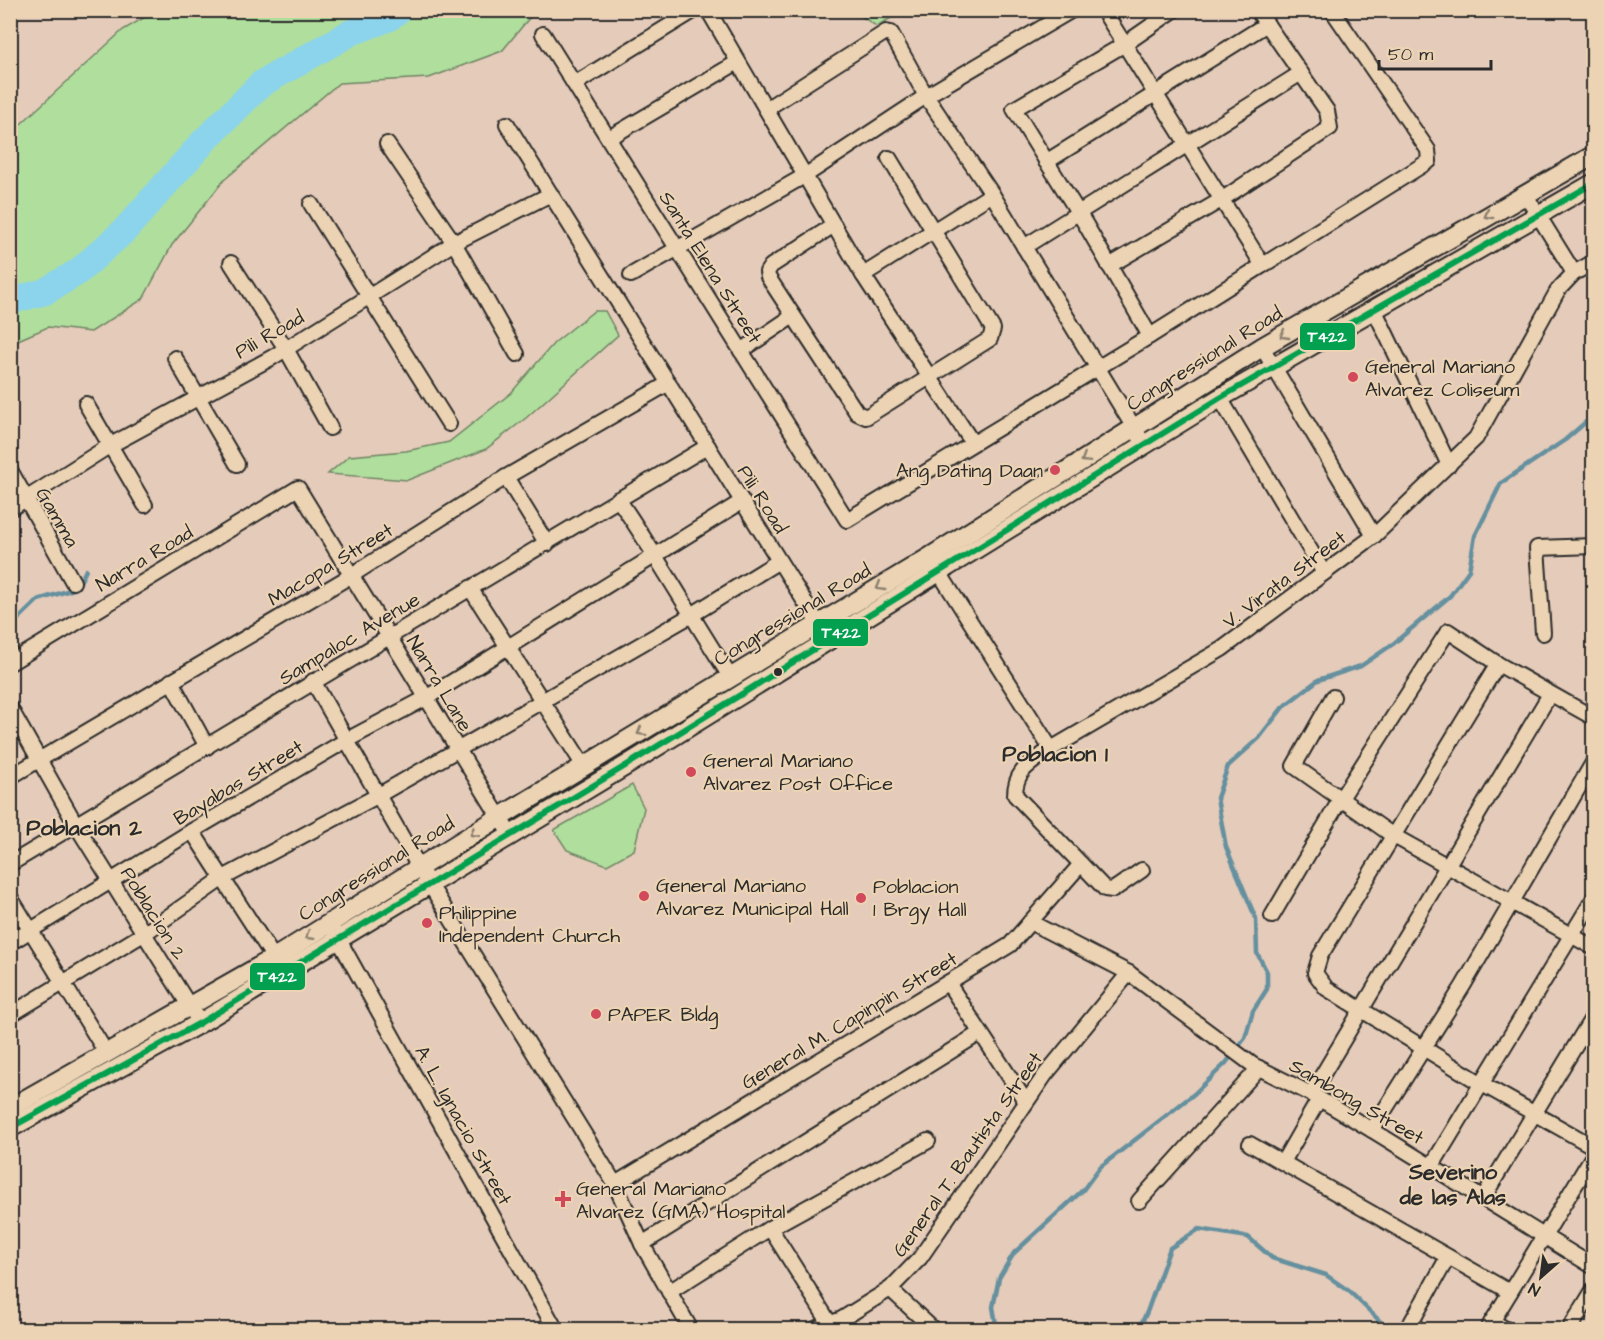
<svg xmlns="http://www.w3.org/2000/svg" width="1604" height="1340" font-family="'Architects Daughter',sans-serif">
  <rect width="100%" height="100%" fill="#e5cbb9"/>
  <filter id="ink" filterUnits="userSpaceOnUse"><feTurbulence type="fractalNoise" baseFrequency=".0167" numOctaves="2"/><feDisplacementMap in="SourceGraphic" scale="12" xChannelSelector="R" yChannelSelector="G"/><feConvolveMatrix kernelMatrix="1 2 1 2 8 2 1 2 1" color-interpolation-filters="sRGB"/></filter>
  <g filter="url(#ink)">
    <!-- green -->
    <g fill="#b0de9d" stroke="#6e8464" stroke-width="1.5">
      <path d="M157,10H535V11L502,51L429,78L339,83L224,180L172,245L143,299L91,332L48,327L11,343V133L123,30Z"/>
      <path d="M853,11H905L876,26Z"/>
      <path d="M594,311H605L618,335L526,418L486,449L408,480L328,474L349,456L406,451L449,442L511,393L554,343Z"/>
      <path d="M632,785L644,808L634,850L607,865L567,850L554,830Z"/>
    </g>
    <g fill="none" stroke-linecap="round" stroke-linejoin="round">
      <!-- stream -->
      <g stroke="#65909f" stroke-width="4.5">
        <path d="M10,627L38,600L77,588L86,570"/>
        <path d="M997,1330L993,1307L999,1278L1014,1253L1083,1190L1100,1167L1194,1094L1226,1063L1245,1038L1253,1011L1267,989V972L1257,953L1256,919L1226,847L1217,798L1228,766L1259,738L1283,707L1318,680L1361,666L1393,644L1450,596L1469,570L1475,536L1501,483L1565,440L1594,415"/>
        <path d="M1138,1330L1147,1312L1170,1248L1199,1229L1248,1237L1272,1258L1326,1275L1349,1291L1389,1330"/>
      </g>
      <!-- river -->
      <path stroke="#8bd4ec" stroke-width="27" d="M10,301L44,292L78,272L124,231L204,141L261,84L350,33L389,18L399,10"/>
      <!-- minor casing -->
      <g stroke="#2b2b2b" stroke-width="18">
        <g id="minor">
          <path d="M708,10L863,275L972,442"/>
          <path d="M1103,10L1262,264"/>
          <path d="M543,34L847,520L1150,336L1429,161L1428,150L1332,10"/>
          <path d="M576,83L695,10"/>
          <path d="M766,109L886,32L891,33L926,96L992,194L1139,436"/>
          <path d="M507,124L823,631"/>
          <path d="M609,138L738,62"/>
          <path d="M387,144L454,243L517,354"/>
          <path d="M1046,162L1267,24"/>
          <path d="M1525,194L1574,273"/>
          <path d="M311,204L449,424"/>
          <path d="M834,225L771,266L767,272L768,277L857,413L866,417L990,339L993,329L889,158"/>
          <path d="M1024,247L1301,73"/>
          <path d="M231,263L286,349L330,428"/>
          <path d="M1109,266L1221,200L1330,128L1327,111L1257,10"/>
          <path d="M631,275L806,175L926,96L1072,10"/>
          <path d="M863,275L992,194"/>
          <path d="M1375,311L1449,465"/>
          <path d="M1150,336L1086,225L1014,109L1125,44L1174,10"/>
          <path d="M1262,347L1374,536"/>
          <path d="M741,351L793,316"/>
          <path d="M175,358L237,464"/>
          <path d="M1220,398L1324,573"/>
          <path d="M86,404L145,505"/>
          <path d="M10,470L73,582"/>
          <path d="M506,477L547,544"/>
          <path d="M618,499C658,557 692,618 731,678"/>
          <path d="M10,509L109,446L273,357L454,243L549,195"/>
          <path d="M935,566L1051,749"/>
          <path d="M470,588L584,766"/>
          <path d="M1543,633L1537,548L1594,546"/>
          <path d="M10,663L298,488L511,836"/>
          <path d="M1498,664L1320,956L1315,973L1326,988L1482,1084L1594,1147"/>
          <path d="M171,681L207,747"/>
          <path d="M313,681L419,867L615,1184L642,1244L691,1330"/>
          <path d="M1333,697L1294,766L1392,835L1594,948"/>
          <path d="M10,708L76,825L200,1023"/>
          <path d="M10,777L352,575L506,477L669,383"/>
          <path d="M192,831L274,958"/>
          <path d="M10,864L708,446"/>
          <path d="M1142,870L1113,890L1105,889L1015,795C1015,769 1032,763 1051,749L1222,649L1374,536L1476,438L1558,290L1574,273L1594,262"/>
          <path d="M10,897L107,1054"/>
          <path d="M1272,916L1340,800L1448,631L1498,664L1594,718"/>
          <path d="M1030,922L1129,973L1253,1065L1311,1094L1372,1130L1594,1267"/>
          <path d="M335,933L556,1330"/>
          <path d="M10,943L192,831L345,741L426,698L741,502"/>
          <path d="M948,983L1026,1102"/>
          <path d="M10,1015L145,933L223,878L377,796L690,616L779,561"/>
          <path d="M1311,1094L1550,694"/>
          <path d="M1372,1130L1463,986L1594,761"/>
          <path d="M1250,1144L1510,1292"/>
          <path d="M1283,1162L1319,1099"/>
          <path d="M1431,1167L1594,898"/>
          <path d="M615,1184L1010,945L1081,864"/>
          <path d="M1483,1198L1594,1015"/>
          <path d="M1139,1201L1259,1068"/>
          <path d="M770,1228L829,1322"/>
          <path d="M642,1244L980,1033"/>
          <path d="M890,1289L934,1330"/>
          <path d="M669,1292L770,1228L928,1141"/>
          <path d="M1492,1321L1507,1330"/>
          <path d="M813,1330L842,1319L890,1289L920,1258L1045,1075L1129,973"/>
          <path d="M1407,1330L1448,1257"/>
          <path d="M1487,1330L1594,1154"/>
          <path d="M1569,1330L1594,1289"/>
        </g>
      </g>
      <!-- secondary casing -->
      <g stroke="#2b2b2b" stroke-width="22">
        <g id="secondary">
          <path d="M10,1108L274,958L500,817L930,557L1262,347L1594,155"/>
          <path d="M10,1128L200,1023L627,765L1220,398L1594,183"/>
        </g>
      </g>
      <!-- minor -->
      <use href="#minor" stroke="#ebd3b3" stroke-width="14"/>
      <!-- secondary -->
      <use href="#secondary" stroke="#ebd3b3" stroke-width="18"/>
      <!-- bus-1 casing -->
      <g stroke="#ebd3b3" stroke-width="10">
        <path id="bus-1" d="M10,1128L200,1023L627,765L1220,398L1594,183"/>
      </g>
      <!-- bus-1 -->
      <use href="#bus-1" stroke="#02a04f" stroke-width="6"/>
    </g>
    <!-- one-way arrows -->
    <defs><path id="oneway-chevron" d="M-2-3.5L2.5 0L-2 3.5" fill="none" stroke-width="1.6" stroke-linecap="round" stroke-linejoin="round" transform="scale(1.5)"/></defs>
    <g stroke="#8b7f6f">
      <use href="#oneway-chevron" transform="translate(1488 215) rotate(150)"/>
      <use href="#oneway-chevron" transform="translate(1284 335) rotate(150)"/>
      <use href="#oneway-chevron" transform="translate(1085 459) rotate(148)"/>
      <use href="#oneway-chevron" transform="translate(880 587) rotate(149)"/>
      <use href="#oneway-chevron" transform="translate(641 732) rotate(149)"/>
      <use href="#oneway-chevron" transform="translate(474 833) rotate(148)"/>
      <use href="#oneway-chevron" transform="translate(309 936) rotate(148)"/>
    </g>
  </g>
  <!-- markers -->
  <g fill="#d1495b" stroke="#ebd3b3" stroke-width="2">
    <circle cx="1353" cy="377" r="6"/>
    <circle cx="1055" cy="470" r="6"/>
    <circle cx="691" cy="772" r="6"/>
    <circle cx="644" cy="896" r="6"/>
    <circle cx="861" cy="898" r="6"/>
    <circle cx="427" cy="923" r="6"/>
    <circle cx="596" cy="1014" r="6"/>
    <path d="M560 1190h6v6h6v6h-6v6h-6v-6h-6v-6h6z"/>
  </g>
  <circle fill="#2b2b2b" stroke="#ebd3b3" stroke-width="2" cx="778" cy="672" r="5"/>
  <g text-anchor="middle" stroke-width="4.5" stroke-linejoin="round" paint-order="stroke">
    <!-- street labels -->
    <g font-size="20" fill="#2b2b2b" stroke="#ebd3b3">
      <text transform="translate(711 267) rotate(58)" y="7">Santa Elena Street</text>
      <text transform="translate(269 334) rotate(-30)" y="7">Pili Road</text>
      <text transform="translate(1204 358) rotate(-32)" y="7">Congressional Road</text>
      <text transform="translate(763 499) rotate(58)" y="7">Pili Road</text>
      <text transform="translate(58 517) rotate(60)" y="7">Gamma</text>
      <text transform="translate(144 558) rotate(-31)" y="7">Narra Road</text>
      <text transform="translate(330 564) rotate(-31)" y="7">Macopa Street</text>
      <text transform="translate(1284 579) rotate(-37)" y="7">V. Virata Street</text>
      <text transform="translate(792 614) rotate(-31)" y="7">Congressional Road</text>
      <text transform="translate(349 638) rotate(-31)" y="7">Sampaloc Avenue</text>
      <text transform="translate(440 683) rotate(59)" y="7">Narra Lane</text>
      <text transform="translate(238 782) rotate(-31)" y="7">Bayabas Street</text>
      <text transform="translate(376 868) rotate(-32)" y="7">Congressional Road</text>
      <text transform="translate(154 913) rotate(58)" y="7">Poblacion 2</text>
      <text transform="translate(849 1020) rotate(-31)" y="7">General M. Capinpin Street</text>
      <text transform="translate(1357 1101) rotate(30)" y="7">Sambong Street</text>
      <text transform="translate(464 1125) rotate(61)" y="7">A. L. Ignacio Street</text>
      <text transform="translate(967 1154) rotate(-55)" y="7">General T. Bautista Street</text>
    </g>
    <!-- poi labels -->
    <g font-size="20" fill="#2b2b2b" stroke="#ebd3b3" text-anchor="start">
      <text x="1365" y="373">General Mariano<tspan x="1365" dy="23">Alvarez Coliseum</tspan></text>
      <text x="1043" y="477" text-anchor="end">Ang Dating Daan</text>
      <text x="703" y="767">General Mariano<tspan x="703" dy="23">Alvarez Post Office</tspan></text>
      <text x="656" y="892">General Mariano<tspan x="656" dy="23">Alvarez Municipal Hall</tspan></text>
      <text x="873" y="893">Poblacion<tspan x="873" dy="23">1 Brgy Hall</tspan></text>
      <text x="439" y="919">Philippine<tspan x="439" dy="23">Independent Church</tspan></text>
      <text x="608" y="1021">PAPER Bldg</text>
      <text x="576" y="1195">General Mariano<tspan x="576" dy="23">Alvarez (GMA) Hospital</tspan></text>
    </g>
    <!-- quarter labels -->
    <g font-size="22" font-weight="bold" fill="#2b2b2b" stroke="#ebd3b3">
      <text x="1055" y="761">Poblacion 1</text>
      <text x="84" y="835">Poblacion 2</text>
      <text x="1453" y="1179">Severino<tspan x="1453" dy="25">de las Alas</tspan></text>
    </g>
  </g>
  <g stroke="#ebd3b3" stroke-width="2">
    <rect x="1299" y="322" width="57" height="29" rx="6" fill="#02a04f"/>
    <rect x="812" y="618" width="57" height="29" rx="6" fill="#02a04f"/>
    <rect x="249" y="962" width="57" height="29" rx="6" fill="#02a04f"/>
  </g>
  <g font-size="16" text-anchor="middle" font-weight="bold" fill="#fff">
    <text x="1327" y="342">T422</text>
    <text x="841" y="638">T422</text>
    <text x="277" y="982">T422</text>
  </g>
  <!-- margin -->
  <rect width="1604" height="1340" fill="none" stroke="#ebd3b3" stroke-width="36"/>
  <rect x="18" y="18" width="1568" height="1304" fill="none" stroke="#2b2b2b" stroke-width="2" filter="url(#ink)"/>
  <!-- north arrow -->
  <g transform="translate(1541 1277) rotate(208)" stroke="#ebd3b3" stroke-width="4.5" paint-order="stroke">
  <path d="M0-4.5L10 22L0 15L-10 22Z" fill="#2b2b2b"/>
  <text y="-9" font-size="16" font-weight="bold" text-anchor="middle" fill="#2b2b2b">N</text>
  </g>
  <!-- scale -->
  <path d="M1379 60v9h112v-9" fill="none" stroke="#2b2b2b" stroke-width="3"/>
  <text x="1388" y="60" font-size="18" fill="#2b2b2b" stroke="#ebd3b3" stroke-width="4.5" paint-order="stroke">50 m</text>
</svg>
